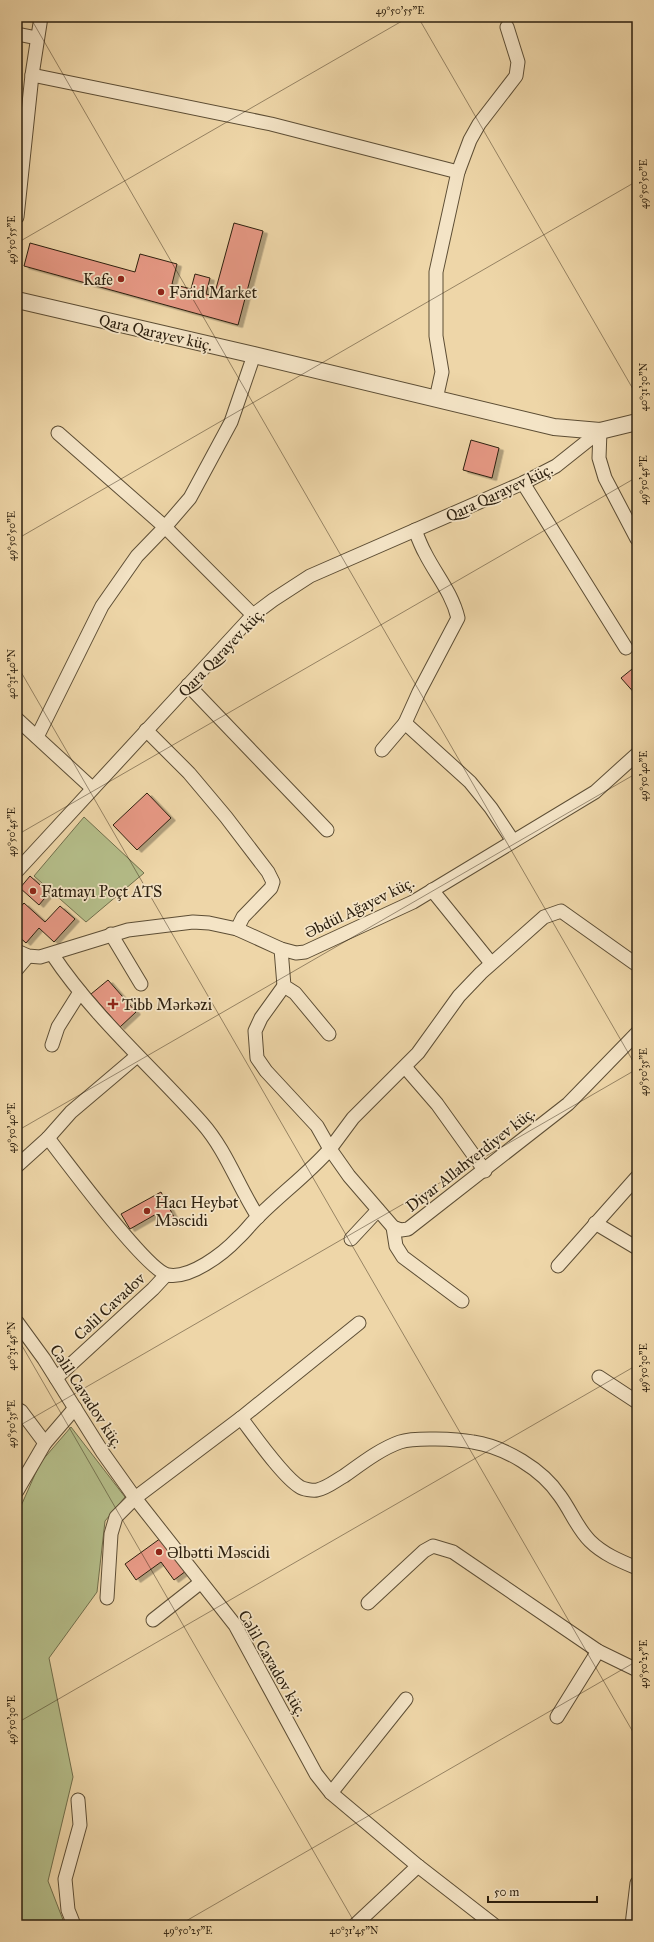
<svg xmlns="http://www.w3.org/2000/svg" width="654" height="1942" font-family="'IM FELL Great Primer',serif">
  <defs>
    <filter id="shadow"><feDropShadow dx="4.5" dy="2.5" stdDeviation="0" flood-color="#0004"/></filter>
  </defs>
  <rect width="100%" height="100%" fill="#eed6a8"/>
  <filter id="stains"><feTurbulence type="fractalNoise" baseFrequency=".005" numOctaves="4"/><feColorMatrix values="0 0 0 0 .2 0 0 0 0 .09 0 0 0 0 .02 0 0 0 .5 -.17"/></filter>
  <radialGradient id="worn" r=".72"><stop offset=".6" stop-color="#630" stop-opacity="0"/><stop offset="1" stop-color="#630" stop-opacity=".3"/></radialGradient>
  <!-- green -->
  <g fill="#b5be8a" stroke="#716f4c">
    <path d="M84,817L144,873L86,922L34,876Z"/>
    <path d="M71,1427L125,1497L105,1521L97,1592L49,1658L73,1777L48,1881L65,1925H17V1515L40,1463Z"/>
  </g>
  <!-- building -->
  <g fill="#e79985" stroke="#2d200f" filter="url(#shadow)">
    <path d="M234,223L263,231L238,325L24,266L30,243L135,272L140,254L177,264L172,284L191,289L195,274L210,278L206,294L214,296Z"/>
    <path d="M471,440L499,448L492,478L463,470Z"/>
    <path d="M637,665V696L621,678Z"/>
    <path d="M147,793L171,818L137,850L113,825Z"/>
    <path d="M30,876L49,893L39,905L20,888Z"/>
    <path d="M24,903L45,922L60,906L75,919L54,942L39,928L26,943L17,935V911Z"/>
    <path d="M108,980L136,1012L120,1027L91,994Z"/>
    <path d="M161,1192L174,1217L163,1223L158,1213L130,1229L121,1214Z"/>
    <path d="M161,1538L186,1571L174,1580L161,1562L136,1580L125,1564Z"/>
  </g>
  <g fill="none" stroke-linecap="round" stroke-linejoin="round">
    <!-- minor casing -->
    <g stroke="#5d4e35" stroke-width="15">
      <g id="minor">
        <path d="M17,34L37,38"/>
        <path d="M32,75L271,124L458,172"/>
        <path d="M17,217L32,75L41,17"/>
        <path d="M436,399L442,372L436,336V272L458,172L470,140L479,124L516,76L518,62L507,27"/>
        <path d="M600,431L599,458L605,478L637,539"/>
        <path d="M58,433L165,527L253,615"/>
        <path d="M523,483L626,648"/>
        <path d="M415,530C418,538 421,546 425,553C436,575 452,593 458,618L419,692L405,723L470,782L491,808L513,841"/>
        <path d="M188,685L327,830"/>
        <path d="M17,719L92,788"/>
        <path d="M146,730L189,773L226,817L268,872L273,882L271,888L243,917L237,929"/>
        <path d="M37,737L102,606L137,556L165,527L190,498L231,422L254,355"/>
        <path d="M382,750L405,723"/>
        <path d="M17,871L229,641L253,615L273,600L310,576L523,483L556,466L600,431"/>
        <path d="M432,890L491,963"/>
        <path d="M111,934L141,984"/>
        <path d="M281,949L284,986L295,993L329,1034"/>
        <path d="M17,951L28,956L40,957L128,930L193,922L209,923L237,929L281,949L296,953L305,952L413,902L595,792L637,754"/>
        <path d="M52,954C94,1017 152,1067 202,1123C226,1150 238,1186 258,1217"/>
        <path d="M17,969L28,956"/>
        <path d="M284,986L261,1018L255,1031L257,1058L266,1071L317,1126L330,1149L353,1118L418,1053L459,996L481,973L544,917L561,911L637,965"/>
        <path d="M52,1045L58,1027L80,992"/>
        <path d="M405,1067L437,1104L485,1171"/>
        <path d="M48,1138L71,1112L137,1056"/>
        <path d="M17,1166L48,1138C66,1161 146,1270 168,1275C190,1279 223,1254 238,1238C246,1231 251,1223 259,1216C282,1193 308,1174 330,1149L349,1176L393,1227L401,1230L408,1229L568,1104L637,1033"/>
        <path d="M595,1223L637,1248"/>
        <path d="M393,1227L396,1246L403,1257L462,1301"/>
        <path d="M351,1239L378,1210"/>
        <path d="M558,1266L637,1177"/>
        <path d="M17,1322L44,1359L103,1453L135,1498L235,1625L316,1774L331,1793L418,1866L494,1925"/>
        <path d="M599,1377L637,1402"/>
        <path d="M56,1378L153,1289L166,1275"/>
        <path d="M17,1409L21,1411L45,1443"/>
        <path d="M241,1418C254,1435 283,1477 300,1487C303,1489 313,1491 317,1490C327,1488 335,1481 344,1476C361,1464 380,1449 400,1442C414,1437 457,1439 473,1442C505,1447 542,1469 560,1496C571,1511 577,1528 590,1541C603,1554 620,1561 637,1568"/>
        <path d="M17,1491L45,1443L75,1408"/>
        <path d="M107,1598L111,1534L116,1517L135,1498L241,1418L359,1323"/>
        <path d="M368,1603L424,1551L433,1546L453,1552L598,1651L637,1670"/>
        <path d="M153,1620L200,1583"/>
        <path d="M557,1717L598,1651"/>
        <path d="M331,1793L406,1699"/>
        <path d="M74,1925L68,1910L65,1879L80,1825L78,1800"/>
        <path d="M355,1925L418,1866"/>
        <path d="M632,1925L637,1883"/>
      </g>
    </g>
    <!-- tertiary casing -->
    <g stroke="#5d4e35" stroke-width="18">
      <path id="tertiary" d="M17,300L254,355L554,427L600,431L637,422"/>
    </g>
    <!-- minor -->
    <use href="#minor" stroke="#f4e4c6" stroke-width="13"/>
    <!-- tertiary -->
    <use href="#tertiary" stroke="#f4e4c6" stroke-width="16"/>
  </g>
  <!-- ticks -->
  <path fill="none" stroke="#2d200f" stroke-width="1" stroke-opacity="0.45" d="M30,17L637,1068M418,17L637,396M17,243L409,17M17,539L637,181M17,665L637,1739M17,835L637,477M17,1131L637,773M17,1337L356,1925M17,1427L637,1069M17,1723L637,1365M179,1925L637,1661"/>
  <!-- markers -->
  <g fill="#8f2418" stroke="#f4e4c6" stroke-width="1.5">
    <circle cx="121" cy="279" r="4"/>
    <circle cx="161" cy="292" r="4"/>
    <circle cx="33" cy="891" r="4"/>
    <path d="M111 998h4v4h4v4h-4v4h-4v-4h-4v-4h4z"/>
    <circle cx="147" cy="1211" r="4"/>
    <circle cx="159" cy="1552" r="4"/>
  </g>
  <g text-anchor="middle" stroke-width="3.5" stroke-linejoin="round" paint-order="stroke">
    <!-- poi labels -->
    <g font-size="16" fill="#2d200f" stroke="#f4e4c6" text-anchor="start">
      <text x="113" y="285" text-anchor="end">Kafe</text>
      <text x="169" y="298">Fərid Market</text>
      <text x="41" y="897">Fatmayı Poçt ATS</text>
      <text x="122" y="1010">Tibb Mərkəzi</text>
      <text x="155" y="1208">Hacı Heybət<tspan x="155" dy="18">Məscidi</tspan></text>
      <text x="167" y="1558">Əlbətti Məscidi</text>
    </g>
    <!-- street labels -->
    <g font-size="16" fill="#2d200f" stroke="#f4e4c6">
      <text transform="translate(156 332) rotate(13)" y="6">Qara Qarayev küç.</text>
      <text transform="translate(499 492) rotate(-25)" y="6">Qara Qarayev küç.</text>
      <text transform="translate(221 652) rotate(-46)" y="6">Qara Qarayev küç.</text>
      <text transform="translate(359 907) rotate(-26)" y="6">Əbdül Ağayev küç.</text>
      <text transform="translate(470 1159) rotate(-38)" y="6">Diyar Allahverdiyev küç.</text>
      <text transform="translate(109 1306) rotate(-43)" y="6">Cəlil Cavadov</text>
      <text transform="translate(87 1396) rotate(57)" y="6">Cəlil Cavadov küç.</text>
      <text transform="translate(273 1663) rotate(60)" y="6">Cəlil Cavadov küç.</text>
    </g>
  </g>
  <!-- margin -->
  <rect width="654" height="1942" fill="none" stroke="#eed6a8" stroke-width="44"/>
  <!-- scale -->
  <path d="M488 1896v6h109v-6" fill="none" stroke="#2d200f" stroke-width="2"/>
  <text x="494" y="1896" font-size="12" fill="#2d200f" stroke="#f4e4c6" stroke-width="3" paint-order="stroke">50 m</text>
  <rect x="22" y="22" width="610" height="1898" fill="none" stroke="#2d200f" stroke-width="1.5"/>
  <g font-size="10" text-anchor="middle" fill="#2d200f">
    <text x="400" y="14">49°50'55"E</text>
    <text transform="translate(643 184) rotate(-90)" y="4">49°50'50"E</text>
    <text transform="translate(11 240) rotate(-90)" y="4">49°50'55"E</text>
    <text transform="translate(643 387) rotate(-90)" y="4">40°31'30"N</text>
    <text transform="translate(643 480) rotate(-90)" y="4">49°50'45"E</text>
    <text transform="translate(11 536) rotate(-90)" y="4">49°50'50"E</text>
    <text transform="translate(11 674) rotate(-90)" y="4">40°31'40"N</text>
    <text transform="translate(643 776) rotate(-90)" y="4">49°50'40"E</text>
    <text transform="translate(11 832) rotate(-90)" y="4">49°50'45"E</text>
    <text transform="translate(643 1072) rotate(-90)" y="4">49°50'35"E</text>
    <text transform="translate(11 1128) rotate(-90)" y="4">49°50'40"E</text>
    <text transform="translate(11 1346) rotate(-90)" y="4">40°31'45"N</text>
    <text transform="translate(643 1368) rotate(-90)" y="4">49°50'30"E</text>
    <text transform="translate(11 1424) rotate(-90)" y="4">49°50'35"E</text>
    <text transform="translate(643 1664) rotate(-90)" y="4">49°50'25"E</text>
    <text transform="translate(11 1720) rotate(-90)" y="4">49°50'30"E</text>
    <text x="188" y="1934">49°50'25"E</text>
    <text x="354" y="1934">40°31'45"N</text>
  </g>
  <rect width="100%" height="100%" filter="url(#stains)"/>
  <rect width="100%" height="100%" fill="url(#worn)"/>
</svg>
